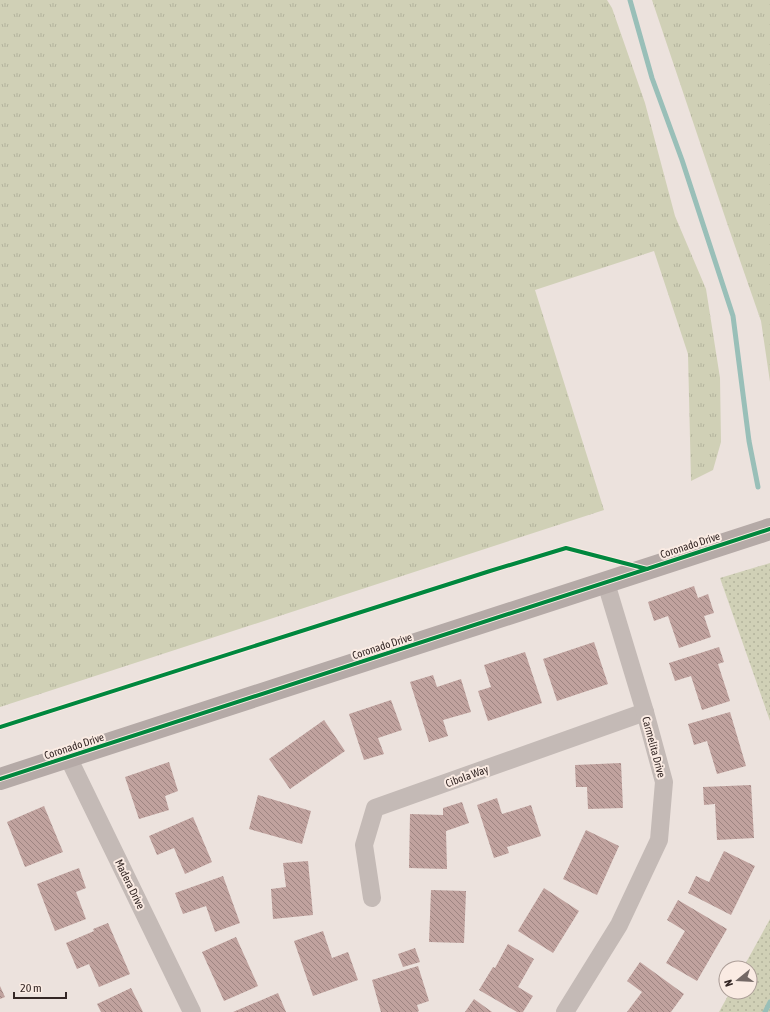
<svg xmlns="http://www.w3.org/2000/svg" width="770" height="1012" font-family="'Asap Condensed',sans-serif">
  <defs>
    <pattern id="grass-tufts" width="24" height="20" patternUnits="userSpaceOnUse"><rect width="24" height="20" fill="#d0d0b6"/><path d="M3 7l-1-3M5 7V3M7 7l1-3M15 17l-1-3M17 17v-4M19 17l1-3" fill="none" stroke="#b3b39c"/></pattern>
    <pattern id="park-dots" width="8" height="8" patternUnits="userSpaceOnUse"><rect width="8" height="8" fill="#d0d0b6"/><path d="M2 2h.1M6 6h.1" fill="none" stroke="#b3b39c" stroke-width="1.8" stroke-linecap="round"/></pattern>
    <pattern id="building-back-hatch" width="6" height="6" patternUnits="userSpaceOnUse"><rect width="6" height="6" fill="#c0a29e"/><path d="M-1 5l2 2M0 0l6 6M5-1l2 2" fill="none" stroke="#9d8481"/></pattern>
  </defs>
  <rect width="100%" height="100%" fill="#ece2dd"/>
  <!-- grass -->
  <g fill="url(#grass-tufts)">
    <path d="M0,0H607L612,8L645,103L675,216L706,289L720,378L721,442L713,470L691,481L688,354L654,251L535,290L604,510L0,707Z"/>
    <path d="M652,0H770V382L761,321L727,223Z"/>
  </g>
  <!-- park -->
  <g fill="url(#park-dots)">
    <path d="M770,563V721L720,578Z"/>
    <path d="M770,919V1012H719L730,992H750V968H743Z"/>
  </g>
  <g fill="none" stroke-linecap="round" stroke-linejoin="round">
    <!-- stream -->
    <g stroke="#99bfb8" stroke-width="5">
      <path d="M630,0L652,78L682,160L733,316L749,441L758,487"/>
      <path d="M765,1012L770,1002"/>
    </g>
  </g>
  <!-- building -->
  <g fill="url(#building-back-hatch)">
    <path d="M694,586L698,598L708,594L714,613L704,616L711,637L679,648L668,616L654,621L648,602Z"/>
    <path d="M594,642L608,684L557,701L543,659Z"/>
    <path d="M719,647L724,662L718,664L730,701L702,710L691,676L675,681L669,663Z"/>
    <path d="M525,652L542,703L488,721L478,691L491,687L484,665Z"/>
    <path d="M433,675L437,687L461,679L471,712L443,720L448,736L429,742L410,682Z"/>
    <path d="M391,700L402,730L378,738L384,754L364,760L349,714Z"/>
    <path d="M730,712L746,766L717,774L707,741L694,745L688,724Z"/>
    <path d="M324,720L345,751L290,789L269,759Z"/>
    <path d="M169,762L178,791L165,796L169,810L139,819L125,777Z"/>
    <path d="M621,763L623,808L588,809L587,787H576L575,765Z"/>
    <path d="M751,785L754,838L717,840L715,804L704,805L703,787Z"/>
    <path d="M258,795L311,811L302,844L249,829Z"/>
    <path d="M497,798L502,814L531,805L541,836L507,847L509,853L494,858L477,805Z"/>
    <path d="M462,802L469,823L446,831L447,869L409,868L410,814L443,815V808Z"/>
    <path d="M44,806L63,852L25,867L7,822Z"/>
    <path d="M193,817L212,862L185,874L174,848L157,855L149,836Z"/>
    <path d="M586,830L619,846L597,895L563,879Z"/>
    <path d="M724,851L755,866L731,915L688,893L696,876L709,882Z"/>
    <path d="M308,861L313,915L273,919L271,889L286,887L283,863Z"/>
    <path d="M79,868L86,888L76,892L86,919L55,931L37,884Z"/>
    <path d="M223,876L240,923L215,932L206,906L183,914L175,893Z"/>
    <path d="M544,888L579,911L553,953L518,931Z"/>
    <path d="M431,890L466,891L464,943L429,942Z"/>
    <path d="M678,900L727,929L697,981L666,963L685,931L667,920Z"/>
    <path d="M108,923L130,974L99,987L89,964L77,969L66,943L94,931L93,929Z"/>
    <path d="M323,931L332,958L348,952L358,980L313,996L294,941Z"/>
    <path d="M236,937L258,986L224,1001L202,952Z"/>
    <path d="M508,944L534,959L518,987L533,996L523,1012H517L479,990L493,967L495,968Z"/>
    <path d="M415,948L420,962L403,967L398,954Z"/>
    <path d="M640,962L684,994L671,1012H627L642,992L627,981Z"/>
    <path d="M418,966L429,1001L417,1005L419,1011L417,1012H381L372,980Z"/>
    <path d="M0,986L5,997L0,999Z"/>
    <path d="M131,988L143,1012H101L97,1004Z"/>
    <path d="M278,993L286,1012H233Z"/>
    <path d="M474,999L492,1012H465Z"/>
  </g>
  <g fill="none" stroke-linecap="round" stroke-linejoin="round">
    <!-- street -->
    <g stroke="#c4bab6" stroke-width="18">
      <path d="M68,757L192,1012"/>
      <path d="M372,898L364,845L375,808L645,712"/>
      <path d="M565,1012L619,925L659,840L664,782L645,712L606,583"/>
    </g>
    <!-- secondary -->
    <path stroke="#b5aaa7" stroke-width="22" d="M0,779L770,529"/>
    <!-- cycleway casing -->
    <g stroke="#faebe3" stroke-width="6">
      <g id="cycleway">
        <path d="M0,727L490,571L566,548L647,569"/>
        <path d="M0,779L770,529"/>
      </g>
    </g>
    <!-- cycleway -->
    <use href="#cycleway" stroke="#00873e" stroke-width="4"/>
  </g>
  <g text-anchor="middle" stroke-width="4" stroke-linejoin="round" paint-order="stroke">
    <!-- street labels -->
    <g font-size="11" fill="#342725" stroke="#faebe3">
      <text transform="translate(690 545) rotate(-18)" y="4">Coronado Drive</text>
      <text transform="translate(382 646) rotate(-18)" y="4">Coronado Drive</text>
      <text transform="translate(74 746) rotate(-18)" y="4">Coronado Drive</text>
      <text transform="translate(654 747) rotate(75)" y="4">Carmelita Drive</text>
      <text transform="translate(467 776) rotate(-20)" y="4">Cibola Way</text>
      <text transform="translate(130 884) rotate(64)" y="4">Madera Drive</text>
    </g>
  </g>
  <!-- north arrow -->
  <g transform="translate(738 980) rotate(252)"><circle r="19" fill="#faebe3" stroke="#ab9d97"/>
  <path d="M0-3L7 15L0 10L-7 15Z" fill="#746865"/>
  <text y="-6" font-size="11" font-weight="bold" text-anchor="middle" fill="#342725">N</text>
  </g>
  <!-- scale -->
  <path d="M14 992v6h52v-6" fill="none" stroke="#342725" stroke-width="2"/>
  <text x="20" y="992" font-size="12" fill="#342725" stroke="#faebe3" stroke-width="3" paint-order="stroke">20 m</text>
</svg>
